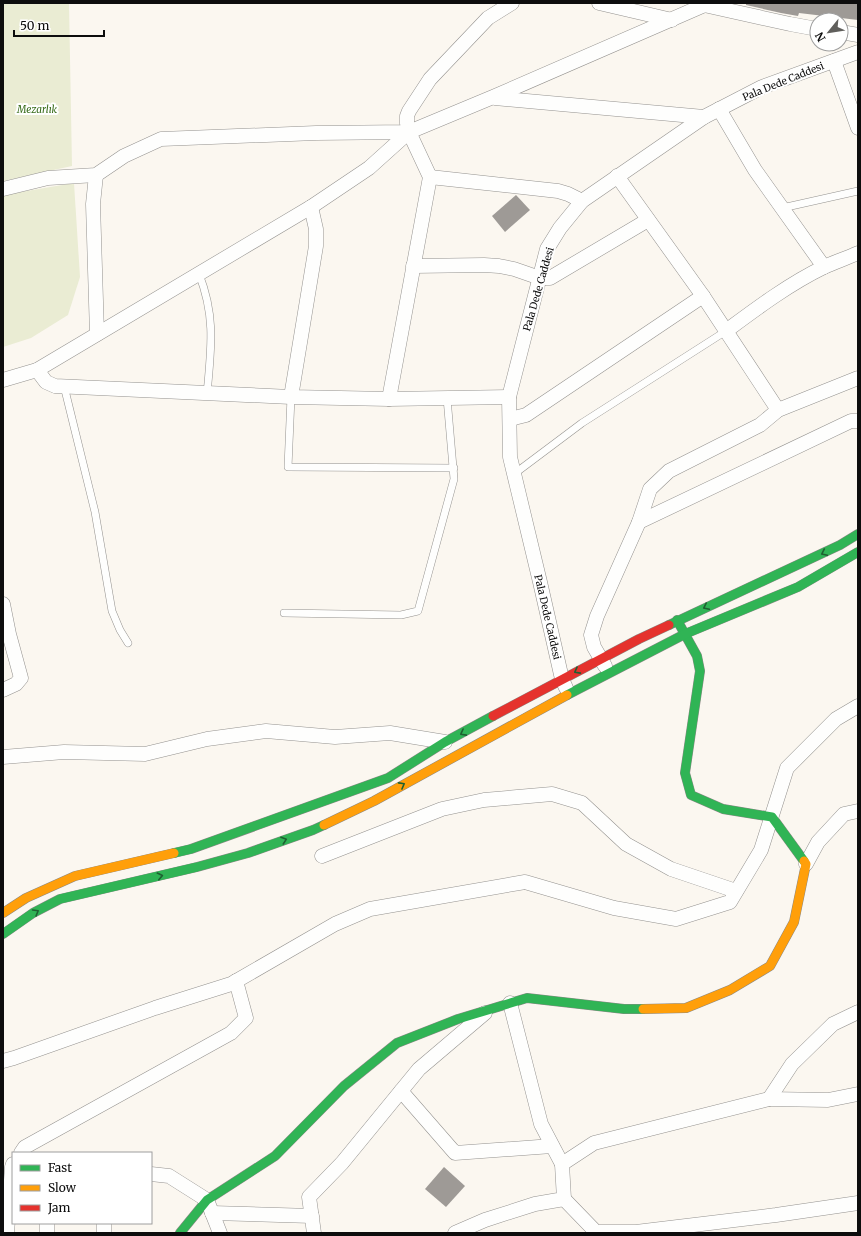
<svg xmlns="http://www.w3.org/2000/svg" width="861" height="1236" font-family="Merriweather,serif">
  <rect width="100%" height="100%" fill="#fbf7f0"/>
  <!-- cemetery -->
  <g fill="#eaecd3">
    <path d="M3,3H69L72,166L3,181Z"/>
    <path d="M74,183L80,277L68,315L31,338L3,347V195Z"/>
  </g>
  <!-- building -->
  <g fill="#9e9a96">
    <path d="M746,3H858V20L799,13L798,16L781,13L746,5Z"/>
    <path d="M516,195L530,210L505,232L492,216Z"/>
    <path d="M444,1167L465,1186L446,1207L425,1189Z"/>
  </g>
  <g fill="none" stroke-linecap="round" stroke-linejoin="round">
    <!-- lane casing -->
    <g stroke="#94928f" stroke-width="8">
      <g id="lane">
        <path d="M782,208L858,191"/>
        <path d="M199,274C216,317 211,349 207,394"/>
        <path d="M64,386L95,512L112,611L120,630L128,643"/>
        <path d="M291,397L288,467L454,468"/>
        <path d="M514,474L582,423L726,331"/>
        <path d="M284,613L401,615L418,611L454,479L447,398"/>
      </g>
    </g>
    <!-- street casing -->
    <g stroke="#94928f" stroke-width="15">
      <g id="street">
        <path d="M599,3L672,20"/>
        <path d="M704,5L790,24L817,29"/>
        <path d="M841,32L858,35"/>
        <path d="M834,61L858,128"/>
        <path d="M495,98L704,117"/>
        <path d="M719,109L755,170L824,267"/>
        <path d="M96,175L93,204L97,334"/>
        <path d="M617,176L703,296L778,410"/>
        <path d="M430,177L558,191L568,194L582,201"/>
        <path d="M3,189L48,178L96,175L124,156L161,139L316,133L409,132L493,97L709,3"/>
        <path d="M413,266L484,265L499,266L514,269L540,278H550L648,220"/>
        <path d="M726,331C757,308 789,284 824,267C835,262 847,258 858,253"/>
        <path d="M37,370L46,382L55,386L291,397L389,399L509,397"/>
        <path d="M3,380L37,370L311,207L369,168L409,132"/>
        <path d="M291,397L316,246V229L311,207"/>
        <path d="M389,399L430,177L409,132L407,123V116L409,111L430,79L488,18L512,3"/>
        <path d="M510,419L526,415L703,296"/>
        <path d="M639,522L851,421H858"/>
        <path d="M3,604L9,634L21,678L16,684L3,690"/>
        <path d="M605,666L594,647L591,635L597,616L639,522L650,489L669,471L760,425L778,410L858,378"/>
        <path d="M566,688L562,679L540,582L510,457L509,397L547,249L560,228L582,201L704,117L762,87L858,52"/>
        <path d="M3,757L64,752L145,754L207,739L266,731L335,737L390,733L445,742"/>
        <path d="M322,856L442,809L484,800L552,794L582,803L626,844L671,869L736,891"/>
        <path d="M806,864L818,842L844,814L858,811"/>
        <path d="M510,1003L541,1124L562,1164"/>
        <path d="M3,1061L14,1058L155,1008L231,984L335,924L370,909L525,882L614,908L676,919L730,902L761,850L787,768L836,719L858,706"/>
        <path d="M401,1091L455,1153L552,1146"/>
        <path d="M769,1099L828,1100L858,1094"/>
        <path d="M21,1153L25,1147L231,1033L246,1018L236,981"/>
        <path d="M151,1174L169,1176L207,1200L220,1233"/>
        <path d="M564,1199L596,1232H636L776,1215L858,1203"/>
        <path d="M212,1213L312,1216"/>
        <path d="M47,1223V1233"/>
        <path d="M104,1223V1233"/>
        <path d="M7,1233L12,1167L13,1164"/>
        <path d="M314,1233L309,1197L342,1163L419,1069L485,1013"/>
        <path d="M455,1233L485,1220L535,1204L564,1199L562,1164L594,1143L769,1099L792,1064L833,1024L858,1012"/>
      </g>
    </g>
    <!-- fast casing -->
    <g stroke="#8b8986" stroke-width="10">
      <g id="fast">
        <path d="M677,620L697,656L700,671L685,773L691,795L723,809L772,817L804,861"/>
        <path d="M669,625L840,545L858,534"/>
        <path d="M567,695L685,634L798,587L858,552"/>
        <path d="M174,853L191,849L388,778L445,742L493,716"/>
        <path d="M3,934L33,913L60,899L197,867L248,853L313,830L324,825"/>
        <path d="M180,1233L207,1200L275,1156L344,1086L397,1043L458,1019L527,998L624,1009H643"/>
      </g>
    </g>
    <!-- slow casing -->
    <g stroke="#8b8986" stroke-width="10">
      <g id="slow">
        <path d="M324,825L374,801L567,695"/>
        <path d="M3,913L26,898L75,876L174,853"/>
        <path d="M643,1009L686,1008L730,990L770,966L794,922L806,864L804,861"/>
      </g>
    </g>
    <!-- jam casing -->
    <g stroke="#8b8986" stroke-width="10">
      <path id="jam" d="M493,716L639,639L669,625"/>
    </g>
    <!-- lane -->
    <use href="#lane" stroke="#fefefd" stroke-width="7"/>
    <!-- street -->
    <use href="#street" stroke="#fefefd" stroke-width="14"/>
    <!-- fast -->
    <use href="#fast" stroke="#30b455" stroke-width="9"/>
    <!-- slow -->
    <use href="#slow" stroke="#ff9f0a" stroke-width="9"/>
    <!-- jam -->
    <use href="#jam" stroke="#e5322d" stroke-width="9"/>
  </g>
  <!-- one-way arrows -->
  <defs><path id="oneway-chevron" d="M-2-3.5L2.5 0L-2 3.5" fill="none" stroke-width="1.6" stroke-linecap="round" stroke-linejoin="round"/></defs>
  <g stroke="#1e6031">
    <use href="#oneway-chevron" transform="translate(824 553) rotate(155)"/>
    <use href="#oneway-chevron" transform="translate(706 607) rotate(155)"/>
    <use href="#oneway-chevron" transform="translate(577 671) rotate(152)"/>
    <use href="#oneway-chevron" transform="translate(463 733) rotate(152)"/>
    <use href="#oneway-chevron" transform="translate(402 785) rotate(-29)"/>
    <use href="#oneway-chevron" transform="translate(284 840) rotate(-19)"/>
    <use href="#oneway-chevron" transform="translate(160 876) rotate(-13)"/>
    <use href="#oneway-chevron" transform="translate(36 912) rotate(-30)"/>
  </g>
  <g text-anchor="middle" stroke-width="4" stroke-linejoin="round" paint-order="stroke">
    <!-- street labels -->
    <g font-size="10" fill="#0d0d0d" stroke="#fff">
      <text transform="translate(783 81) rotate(-22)" y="4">Pala Dede Caddesi</text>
      <text transform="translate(538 289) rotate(-74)" y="4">Pala Dede Caddesi</text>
      <text transform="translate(548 617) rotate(77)" y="4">Pala Dede Caddesi</text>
    </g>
    <!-- park labels -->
    <g font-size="10" font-style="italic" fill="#356a17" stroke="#fff">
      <text x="37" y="113">Mezarlık</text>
    </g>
  </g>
  <!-- border -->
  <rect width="861" height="1236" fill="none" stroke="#0d0d0d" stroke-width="8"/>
  <!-- legend -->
  <rect x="12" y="1152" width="140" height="72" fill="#ffffff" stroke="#9e9e9e"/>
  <rect x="20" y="1165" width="20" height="6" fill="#30b455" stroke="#9e9e9e"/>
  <text x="48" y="1172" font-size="12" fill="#0d0d0d">Fast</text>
  <rect x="20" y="1185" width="20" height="6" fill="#ff9f0a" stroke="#9e9e9e"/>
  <text x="48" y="1192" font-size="12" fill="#0d0d0d">Slow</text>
  <rect x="20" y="1205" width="20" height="6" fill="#e5322d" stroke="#9e9e9e"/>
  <text x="48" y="1212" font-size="12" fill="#0d0d0d">Jam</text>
  <!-- north arrow -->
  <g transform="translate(829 32) rotate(240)"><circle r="19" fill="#ffffff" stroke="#9e9e9e"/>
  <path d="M0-3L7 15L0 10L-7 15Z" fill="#605f5c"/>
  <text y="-6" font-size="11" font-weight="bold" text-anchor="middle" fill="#0d0d0d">N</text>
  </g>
  <!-- scale -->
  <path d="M14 30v6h90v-6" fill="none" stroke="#0d0d0d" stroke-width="2"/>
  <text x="20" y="30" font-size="12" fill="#0d0d0d" stroke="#ffffff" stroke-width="3" paint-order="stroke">50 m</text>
</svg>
